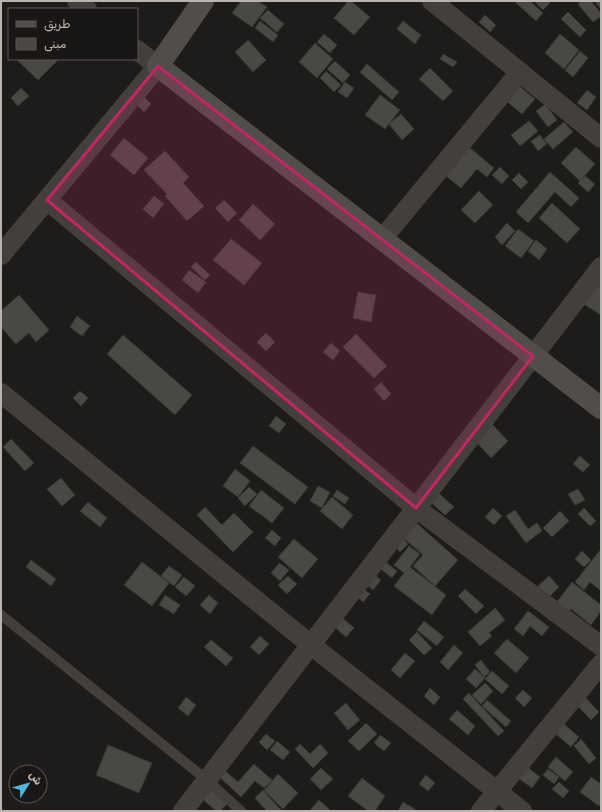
<svg xmlns="http://www.w3.org/2000/svg" width="602" height="812" font-family="Rubik,Vazirmatn,sans-serif">
  <rect width="100%" height="100%" fill="#1d1c1b"/>
  <!-- building -->
  <g fill="#4a4845" stroke="#393735">
    <path d="M241,1H258L267,7L252,27L232,13Z"/>
    <path d="M348,1H351L370,17L354,35L334,18Z"/>
    <path d="M514,1H530L543,13L536,21Z"/>
    <path d="M534,1H548L550,3L543,10Z"/>
    <path d="M581,1H591L601,13V16L593,22L578,4Z"/>
    <path d="M594,1H601V9Z"/>
    <path d="M268,10L284,24L277,32L260,18Z"/>
    <path d="M568,12L586,30L580,37L561,19Z"/>
    <path d="M485,15L496,25L490,32L479,22Z"/>
    <path d="M260,21L278,35L273,42L255,28Z"/>
    <path d="M403,21L421,35L415,44L397,29Z"/>
    <path d="M324,34L337,45L330,53L317,42Z"/>
    <path d="M560,34L579,50L564,69L545,53Z"/>
    <path d="M248,40L266,60L253,72L235,52Z"/>
    <path d="M315,43L333,59L317,78L299,62Z"/>
    <path d="M580,51L588,58L573,77L565,70Z"/>
    <path d="M443,54L457,62L453,67L440,59Z"/>
    <path d="M18,59H59L38,80L17,60Z"/>
    <path d="M335,61L350,75L343,83L327,69Z"/>
    <path d="M367,64L399,92L392,100L360,72Z"/>
    <path d="M430,68L453,91L443,101L419,79Z"/>
    <path d="M326,71L341,85L334,92L320,78Z"/>
    <path d="M345,82L354,88L347,98L338,92Z"/>
    <path d="M517,84L535,99L522,114L504,99Z"/>
    <path d="M21,88L29,96L18,106L11,98Z"/>
    <path d="M587,90L596,97L587,110L577,103Z"/>
    <path d="M139,92L151,104L144,112L132,100Z"/>
    <path d="M380,95L400,110L385,129L365,115Z"/>
    <path d="M545,104L557,120L548,127L536,111Z"/>
    <path d="M401,114L414,129L402,140L389,124Z"/>
    <path d="M529,121L538,131L520,146L511,135Z"/>
    <path d="M564,122L573,132L553,149L544,139Z"/>
    <path d="M540,135L547,144L538,151L531,141Z"/>
    <path d="M124,138L148,158L134,175L110,155Z"/>
    <path d="M464,143L494,168L487,177L477,169L461,188L441,172Z"/>
    <path d="M576,147L595,164L580,181L561,163Z"/>
    <path d="M165,151L189,177L183,183L204,206L187,221L165,196L167,194L144,170Z"/>
    <path d="M500,167L509,176L502,184L492,175Z"/>
    <path d="M550,172L579,198L571,207L555,192L528,223L516,212Z"/>
    <path d="M519,173L528,182L521,189L512,180Z"/>
    <path d="M585,176L595,184L588,192L578,183Z"/>
    <path d="M479,191L493,205L475,223L461,210Z"/>
    <path d="M154,196L164,204L153,218L143,209Z"/>
    <path d="M224,200L237,213L228,222L215,208Z"/>
    <path d="M552,203L580,229L567,243L539,218Z"/>
    <path d="M253,204L275,224L260,240L239,220Z"/>
    <path d="M507,223L515,231L502,245L495,237Z"/>
    <path d="M518,229L534,241L521,258L505,246Z"/>
    <path d="M231,239L262,263L244,285L213,260Z"/>
    <path d="M536,240L547,249L539,260L528,251Z"/>
    <path d="M196,262L210,275L205,280L191,267Z"/>
    <path d="M189,270L206,282L198,293L182,280Z"/>
    <path d="M601,280V315L579,301Z"/>
    <path d="M358,292L376,295L371,322L353,318Z"/>
    <path d="M19,295L49,330L36,342L29,333L16,344L1,327V311Z"/>
    <path d="M77,316L90,326L82,336L70,327Z"/>
    <path d="M266,333L275,342L266,351L257,342Z"/>
    <path d="M356,334L387,366L374,378L343,347Z"/>
    <path d="M123,335L192,395L175,415L107,354Z"/>
    <path d="M331,343L340,351L333,360L323,352Z"/>
    <path d="M381,382L391,394L384,401L374,389Z"/>
    <path d="M80,391L88,398L81,406L73,398Z"/>
    <path d="M276,416L286,424L279,433L269,426Z"/>
    <path d="M489,421L508,441L491,458L472,437Z"/>
    <path d="M11,439L34,463L25,471L3,447Z"/>
    <path d="M253,446L308,487L295,504L240,463Z"/>
    <path d="M580,456L590,465L583,472L573,464Z"/>
    <path d="M235,469L250,481L238,497L223,486Z"/>
    <path d="M61,478L75,495L62,506L47,489Z"/>
    <path d="M318,486L330,492L322,508L310,501Z"/>
    <path d="M249,487L257,494L245,506L238,498Z"/>
    <path d="M578,489L585,500L575,505L568,494Z"/>
    <path d="M261,490L284,508L272,523L249,506Z"/>
    <path d="M337,490L349,498L345,504L333,496Z"/>
    <path d="M435,490L454,507L445,515L427,499Z"/>
    <path d="M332,497L353,515L342,529L320,511Z"/>
    <path d="M88,502L107,518L100,527L80,511Z"/>
    <path d="M205,507L222,525L234,513L253,532L233,552L197,515Z"/>
    <path d="M493,508L502,516L494,525L485,517Z"/>
    <path d="M584,508L596,521L590,526L578,514Z"/>
    <path d="M515,510L528,529L537,523L542,531L526,543L506,516Z"/>
    <path d="M560,511L569,521L552,537L543,528Z"/>
    <path d="M412,519L458,560L435,586L413,566L423,555L399,534Z"/>
    <path d="M272,530L281,538L275,546L265,538Z"/>
    <path d="M400,535L408,544L400,552L392,543Z"/>
    <path d="M294,539L318,559L302,578L278,557Z"/>
    <path d="M409,546L420,554L410,567L446,595L432,615L394,586L404,573L394,565Z"/>
    <path d="M601,549V591L590,582L584,590L575,582Z"/>
    <path d="M582,551L591,560L584,567L575,559Z"/>
    <path d="M382,559L397,571L392,578L377,566Z"/>
    <path d="M31,560L56,579L51,586L26,567Z"/>
    <path d="M142,562L169,583L152,606L124,585Z"/>
    <path d="M279,563L289,570L280,581L271,573Z"/>
    <path d="M169,566L182,575L174,586L161,576Z"/>
    <path d="M371,572L381,580L373,590L363,582Z"/>
    <path d="M288,576L297,584L287,594L278,585Z"/>
    <path d="M549,576L559,587L549,597L538,586Z"/>
    <path d="M184,577L195,586L186,596L175,587Z"/>
    <path d="M572,582L601,605V611L591,625L571,609L566,615L554,606Z"/>
    <path d="M360,586L370,594L363,602L354,594Z"/>
    <path d="M465,589L484,606L476,614L458,596Z"/>
    <path d="M165,595L180,605L174,614L159,605Z"/>
    <path d="M209,595L218,603L210,614L200,605Z"/>
    <path d="M495,608L505,620L489,633L492,636L480,646L468,632Z"/>
    <path d="M528,611L549,627L542,636L530,626L523,636L514,629Z"/>
    <path d="M338,614L354,628L346,637L330,623Z"/>
    <path d="M424,621L444,637L437,646L417,630Z"/>
    <path d="M417,632L432,648L424,655L409,640Z"/>
    <path d="M260,636L269,644L259,655L250,647Z"/>
    <path d="M507,639L529,658L516,673L494,653Z"/>
    <path d="M211,640L233,658L226,666L204,647Z"/>
    <path d="M454,645L463,653L448,670L440,662Z"/>
    <path d="M405,653L415,661L400,678L391,670Z"/>
    <path d="M481,660L490,672L484,677L475,665Z"/>
    <path d="M475,669L485,678L476,688L466,679Z"/>
    <path d="M492,671L509,686L502,694L485,679Z"/>
    <path d="M485,683L493,691L481,704L472,695Z"/>
    <path d="M430,688L440,697L434,705L424,696Z"/>
    <path d="M523,690L532,698L524,707L515,698Z"/>
    <path d="M469,693L504,731L498,736L463,699Z"/>
    <path d="M581,693L599,712L591,720L573,701Z"/>
    <path d="M186,697L196,705L188,716L178,708Z"/>
    <path d="M487,700L511,721L506,727L482,706Z"/>
    <path d="M346,703L360,720L348,730L334,713Z"/>
    <path d="M457,710L475,726L468,735L449,719Z"/>
    <path d="M557,718L579,737L571,747L549,728Z"/>
    <path d="M366,723L377,734L359,751L348,741Z"/>
    <path d="M266,734L275,741L267,750L259,742Z"/>
    <path d="M380,735L391,743L384,751L374,743Z"/>
    <path d="M581,739L596,758L589,764L574,746Z"/>
    <path d="M277,741L290,752L283,760L270,750Z"/>
    <path d="M300,744L310,754L320,744L328,753L313,768L295,749Z"/>
    <path d="M108,745L152,763L139,793L96,775Z"/>
    <path d="M556,757L573,772L565,781L548,767Z"/>
    <path d="M522,763L540,777L532,788L514,775Z"/>
    <path d="M254,764L272,780L264,788L255,781L241,797L216,774L222,768L238,782Z"/>
    <path d="M321,768L333,779L321,790L310,779Z"/>
    <path d="M548,769L559,777L554,784L543,775Z"/>
    <path d="M278,774L298,793L283,809L264,790Z"/>
    <path d="M426,775L435,783L428,791L419,784Z"/>
    <path d="M591,777L601,784V803L599,806L580,792Z"/>
    <path d="M362,778L385,796L375,811H368L348,796Z"/>
    <path d="M559,782L569,791L563,798L552,789Z"/>
    <path d="M208,786L228,803L220,811H216L199,796Z"/>
    <path d="M263,790L282,811H267L255,798Z"/>
    <path d="M319,800L331,811H313L311,809Z"/>
    <path d="M403,802L418,811H398Z"/>
  </g>
  <g fill="none" stroke-linecap="round" stroke-linejoin="round">
    <!-- service -->
    <path stroke="#423f3c" stroke-width="10" d="M1,615L207,780L241,811"/>
    <!-- minor -->
    <g stroke="#423f3c" stroke-width="20">
      <path d="M77,1L87,9"/>
      <path d="M432,1L601,138"/>
      <path d="M47,200L416,508L601,646"/>
      <path d="M382,239L520,72"/>
      <path d="M1,255L158,66L137,50"/>
      <path d="M1,393L311,645L522,811"/>
      <path d="M183,811L533,356L601,267"/>
      <path d="M481,811L601,664"/>
    </g>
    <!-- secondary -->
    <path stroke="#514d4b" stroke-width="22" d="M203,1L158,66L601,408"/>
  </g>
  <!-- marked area -->
  <path fill="#c12863" fill-opacity="0.2" stroke="#c12863" stroke-width="3" stroke-linejoin="round" d="M158,66L533,356L416,508L47,200Z"/>
  <!-- border -->
  <rect width="602" height="812" fill="none" stroke="#bbb3af" stroke-width="4"/>
  <!-- legend -->
  <rect x="8" y="8" width="130" height="52" fill="#181716" stroke="#595553"/>
  <rect x="16" y="21" width="20" height="6" fill="#514d4b" stroke="#595553"/>
  <text x="44" y="28" font-size="12" fill="#bbb3af">طريق</text>
  <rect x="16" y="38" width="20" height="12" fill="#4a4845" stroke="#595553"/>
  <text x="44" y="48" font-size="12" fill="#bbb3af">مبنى</text>
  <!-- north arrow -->
  <g transform="translate(28 784) rotate(53)"><circle r="19" fill="#181716" stroke="#595553"/>
  <path d="M0-3L7 15L0 10L-7 15Z" fill="#50b7e0"/>
  <text y="-6" font-size="11" font-weight="bold" text-anchor="middle" fill="#bbb3af">ش</text>
  </g>
</svg>
